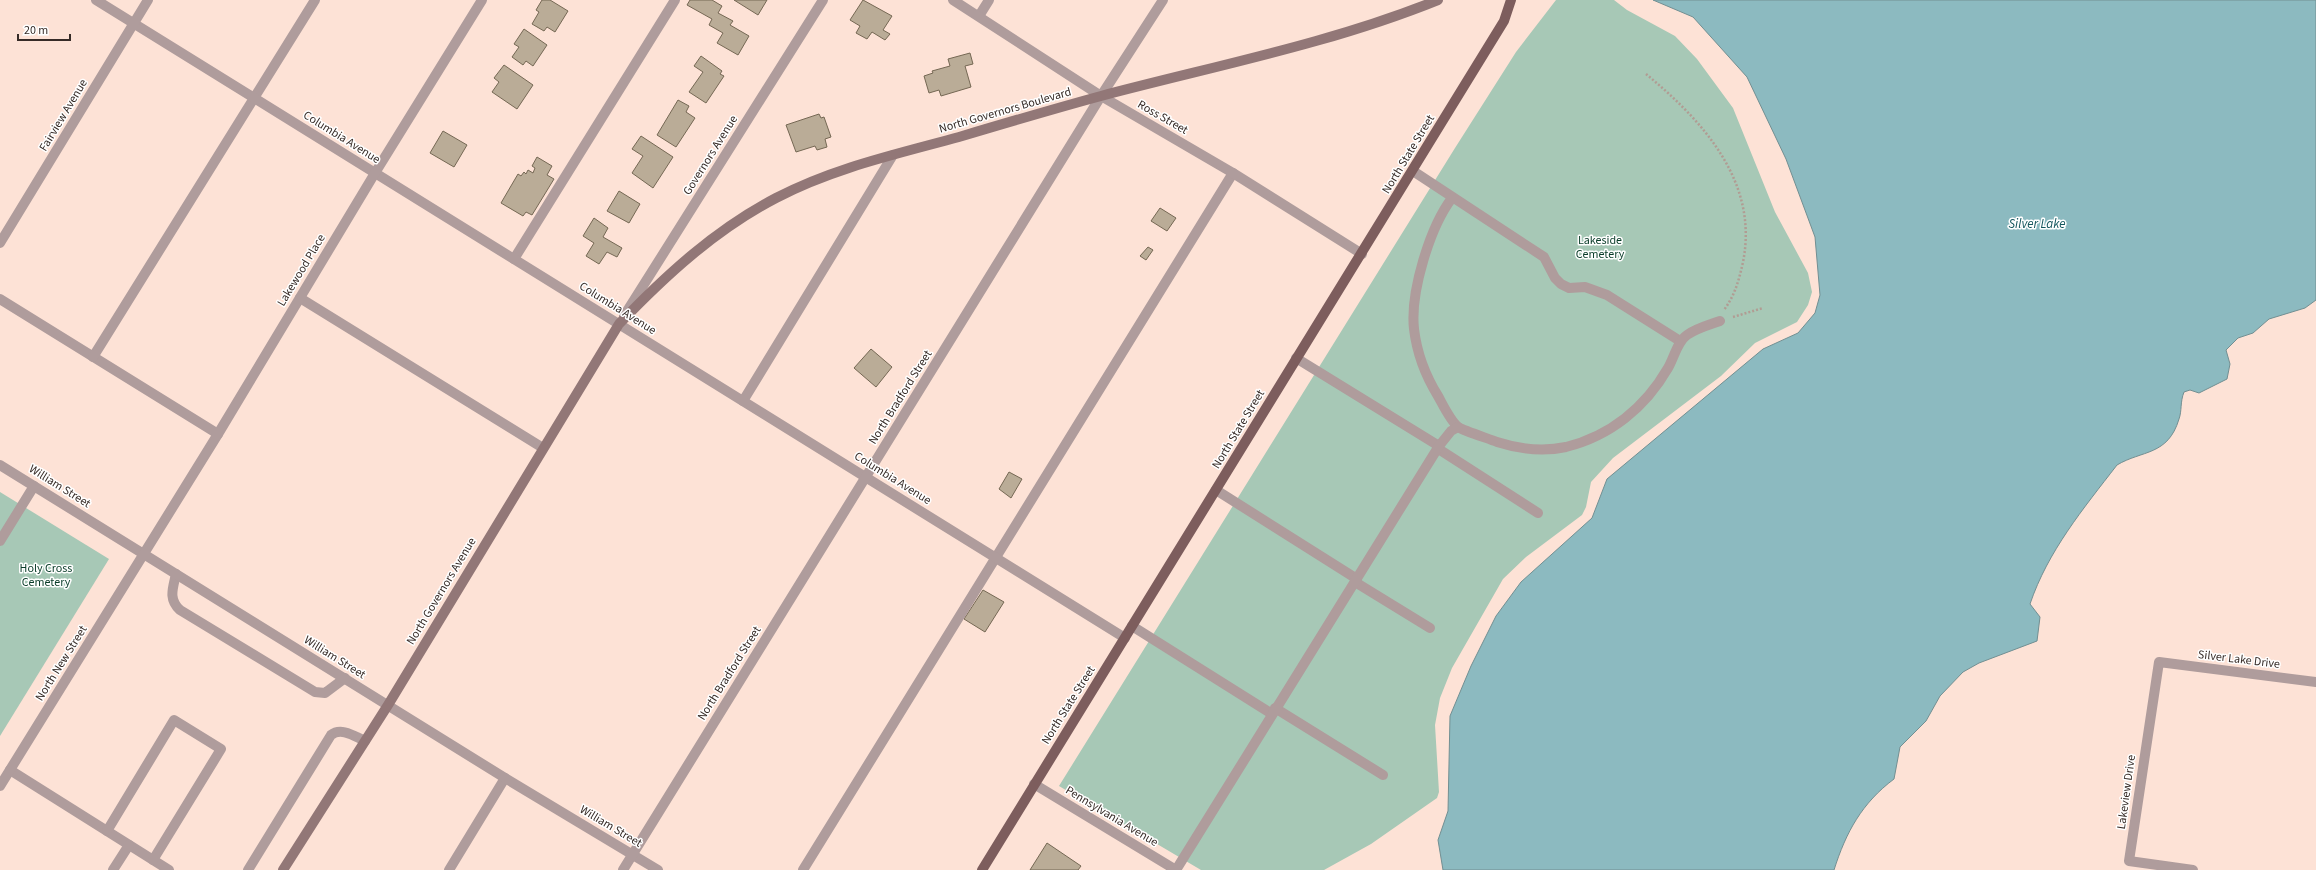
<svg xmlns="http://www.w3.org/2000/svg" width="2316" height="870" font-family="'Source Sans 3',sans-serif">
  <rect width="100%" height="100%" fill="#fde2d6"/>
  <!-- green -->
  <g fill="#a7c8b6">
    <path d="M1556,0H1614L1627,10L1675,36L1697,59L1733,108L1775,212L1808,273L1812,292L1808,305L1797,322L1755,343L1721,376L1613,458L1591,482L1586,507L1582,515L1526,557L1503,579L1452,668L1440,698L1435,725L1439,792L1437,798L1371,844L1324,870H1201L1059,786L1455,148L1516,52Z"/>
    <path d="M0,492L109,559L0,736Z"/>
  </g>
  <!-- water -->
  <path fill="#8cbac0" stroke="#728f92" d="M1653,0H2316V300L2305,308L2269,319L2253,333L2238,338L2226,350L2230,364L2227,379L2199,393L2190,390L2184,392C2180,402 2182,411 2179,419C2168,456 2142,450 2117,465C2083,509 2048,551 2030,604L2040,617L2037,641L1979,663L1963,672L1940,696L1926,721L1900,747L1894,779C1862,803 1846,832 1834,870H1443L1438,840L1448,811L1450,716L1471,666L1496,616L1521,582L1592,518L1607,479L1763,349L1798,333L1815,313L1820,295L1815,237L1786,159L1747,77L1693,17Z"/>
  <!-- building -->
  <g fill="#baac97" stroke="#756854">
    <path d="M542,0H550L568,11L555,32L547,27L544,31L532,24L539,12L536,10Z"/>
    <path d="M690,0H712L722,6L718,13L733,21L730,25L749,36L738,55L717,43L723,33L709,25L712,19L687,5Z"/>
    <path d="M734,0H767L758,15Z"/>
    <path d="M863,0L892,16L883,30L890,34L885,40L872,32L867,39L856,33L860,26L850,20Z"/>
    <path d="M524,29L547,45L533,66L526,61L523,65L512,57L519,47L514,44Z"/>
    <path d="M970,53L973,64L965,66L971,87L941,96L939,90L929,93L924,76L933,73L932,71L950,66L948,59Z"/>
    <path d="M701,56L722,71L720,74L724,76L706,103L689,92L703,72L694,66Z"/>
    <path d="M504,65L533,85L517,109L492,92L499,82L494,78Z"/>
    <path d="M678,100L689,106L686,112L695,118L676,147L657,135Z"/>
    <path d="M819,114L821,118L824,117L831,137L825,139L827,147L817,150L815,146L796,152L786,125Z"/>
    <path d="M443,131L467,145L454,167L430,153Z"/>
    <path d="M641,136L673,157L653,188L632,173L643,156L632,149Z"/>
    <path d="M537,157L552,166L547,175L554,179L532,215L526,212L523,216L501,203L518,174L521,176L524,172L526,174L528,170L533,173L535,168L532,166Z"/>
    <path d="M619,191L640,204L629,223L607,211Z"/>
    <path d="M1160,208L1176,218L1167,231L1151,221Z"/>
    <path d="M594,218L608,228L603,237L622,248L617,257L607,252L599,264L586,256L594,243L583,236Z"/>
    <path d="M1148,247L1153,250L1146,260L1140,256Z"/>
    <path d="M871,349L892,367L876,387L854,368Z"/>
    <path d="M1009,472L1022,479L1011,498L999,489Z"/>
    <path d="M983,590L1004,602L985,632L964,619Z"/>
    <path d="M1047,843L1081,866L1078,870H1030Z"/>
  </g>
  <g fill="none" stroke-linecap="round" stroke-linejoin="round">
    <!-- path -->
    <g stroke="#b19c93" stroke-width="2.5" stroke-dasharray="2 2" stroke-linecap="butt">
      <path d="M1646,74C1703,121 1759,182 1743,262C1739,280 1735,295 1724,310"/>
      <path d="M1733,317L1763,308"/>
    </g>
    <!-- service -->
    <g stroke="#af9c9c" stroke-width="10">
      <path d="M979,16L989,0"/>
      <path d="M1413,171L1544,257L1555,278L1561,284L1569,288L1585,287L1607,295L1680,341"/>
      <path d="M1452,198C1430,227 1410,292 1414,329C1417,354 1425,375 1438,396C1443,405 1450,420 1458,427C1464,431 1490,439 1497,442C1519,449 1543,452 1566,447C1610,436 1645,408 1668,368C1674,358 1677,342 1687,335C1697,328 1709,325 1720,321"/>
      <path d="M514,259L675,0"/>
      <path d="M300,298L543,448"/>
      <path d="M0,299L218,434"/>
      <path d="M93,357L315,0"/>
      <path d="M1296,358L1439,446"/>
      <path d="M743,401L893,155"/>
      <path d="M1437,448L1538,513"/>
      <path d="M1216,490L1357,579"/>
      <path d="M0,541L34,486"/>
      <path d="M176,574C173,588 168,599 180,610L315,692L325,693L345,678"/>
      <path d="M1355,582L1430,628"/>
      <path d="M1132,626L1272,714"/>
      <path d="M1275,708L1383,775"/>
      <path d="M10,770L169,870"/>
      <path d="M107,831L174,720L221,749L153,860"/>
      <path d="M113,870L129,845"/>
      <path d="M248,870L331,735C341,727 354,736 365,741"/>
      <path d="M449,870L505,778"/>
      <path d="M803,870L1233,173"/>
      <path d="M1176,870L1439,446L1451,431L1458,427"/>
    </g>
    <!-- minor -->
    <g stroke="#af9c9c" stroke-width="10">
      <path d="M96,0L1125,638"/>
      <path d="M953,0L1101,96L1233,173L1362,254"/>
      <path d="M0,243L148,0"/>
      <path d="M624,316L823,0"/>
      <path d="M0,465L505,778L658,870"/>
      <path d="M1034,784L1176,870"/>
      <path d="M0,786L218,434L375,173L482,0"/>
      <path d="M623,870L1101,96L1163,0"/>
      <path d="M2193,870L2129,861L2159,662L2316,682"/>
    </g>
    <!-- secondary -->
    <path stroke="#927777" stroke-width="10" d="M283,870L388,705L619,324C666,275 715,230 776,198C833,168 897,154 959,137C1006,123 1053,109 1101,96C1214,66 1329,44 1438,0"/>
    <!-- primary -->
    <path stroke="#7d5d5d" stroke-width="10" d="M982,870L1504,21L1511,0"/>
  </g>
  <g text-anchor="middle" stroke-width="3" stroke-linejoin="round" paint-order="stroke">
    <!-- street labels -->
    <g font-size="12" fill="#362b27" stroke="#fff">
      <text transform="translate(1005 110) rotate(-16)" y="4">North Governors Boulevard</text>
      <text transform="translate(63 115) rotate(-59)" y="4">Fairview Avenue</text>
      <text transform="translate(1163 117) rotate(30)" y="4">Ross Street</text>
      <text transform="translate(342 137) rotate(32)" y="4">Columbia Avenue</text>
      <text transform="translate(1408 154) rotate(-59)" y="4">North State Street</text>
      <text transform="translate(710 155) rotate(-58)" y="4">Governors Avenue</text>
      <text transform="translate(301 270) rotate(-59)" y="4">Lakewood Place</text>
      <text transform="translate(618 308) rotate(32)" y="4">Columbia Avenue</text>
      <text transform="translate(900 397) rotate(-58)" y="4">North Bradford Street</text>
      <text transform="translate(1238 429) rotate(-59)" y="4">North State Street</text>
      <text transform="translate(893 478) rotate(32)" y="4">Columbia Avenue</text>
      <text transform="translate(60 486) rotate(32)" y="4">William Street</text>
      <text transform="translate(441 591) rotate(-59)" y="4">North Governors Avenue</text>
      <text transform="translate(335 657) rotate(32)" y="4">William Street</text>
      <text transform="translate(2239 659) rotate(7)" y="4">Silver Lake Drive</text>
      <text transform="translate(61 663) rotate(-58)" y="4">North New Street</text>
      <text transform="translate(729 673) rotate(-58)" y="4">North Bradford Street</text>
      <text transform="translate(1068 705) rotate(-58)" y="4">North State Street</text>
      <text transform="translate(2126 792) rotate(-82)" y="4">Lakeview Drive</text>
      <text transform="translate(1112 816) rotate(31)" y="4">Pennsylvania Avenue</text>
      <text transform="translate(611 826) rotate(31)" y="4">William Street</text>
    </g>
    <!-- park labels -->
    <g font-size="12" fill="#083b27" stroke="#fff">
      <text x="1600" y="244">Lakeside<tspan x="1600" dy="14">Cemetery</tspan></text>
      <text x="46" y="572">Holy Cross<tspan x="46" dy="14">Cemetery</tspan></text>
    </g>
    <!-- water labels -->
    <g font-size="13" font-style="italic" fill="#14565d" stroke="#fff">
      <text x="2037" y="228">Silver Lake</text>
    </g>
  </g>
  <!-- scale -->
  <path d="M18 34v6h52v-6" fill="none" stroke="#362b27" stroke-width="2"/>
  <text x="24" y="34" font-size="12" fill="#362b27" stroke="#ffffff" stroke-width="3" paint-order="stroke">20 m</text>
</svg>
